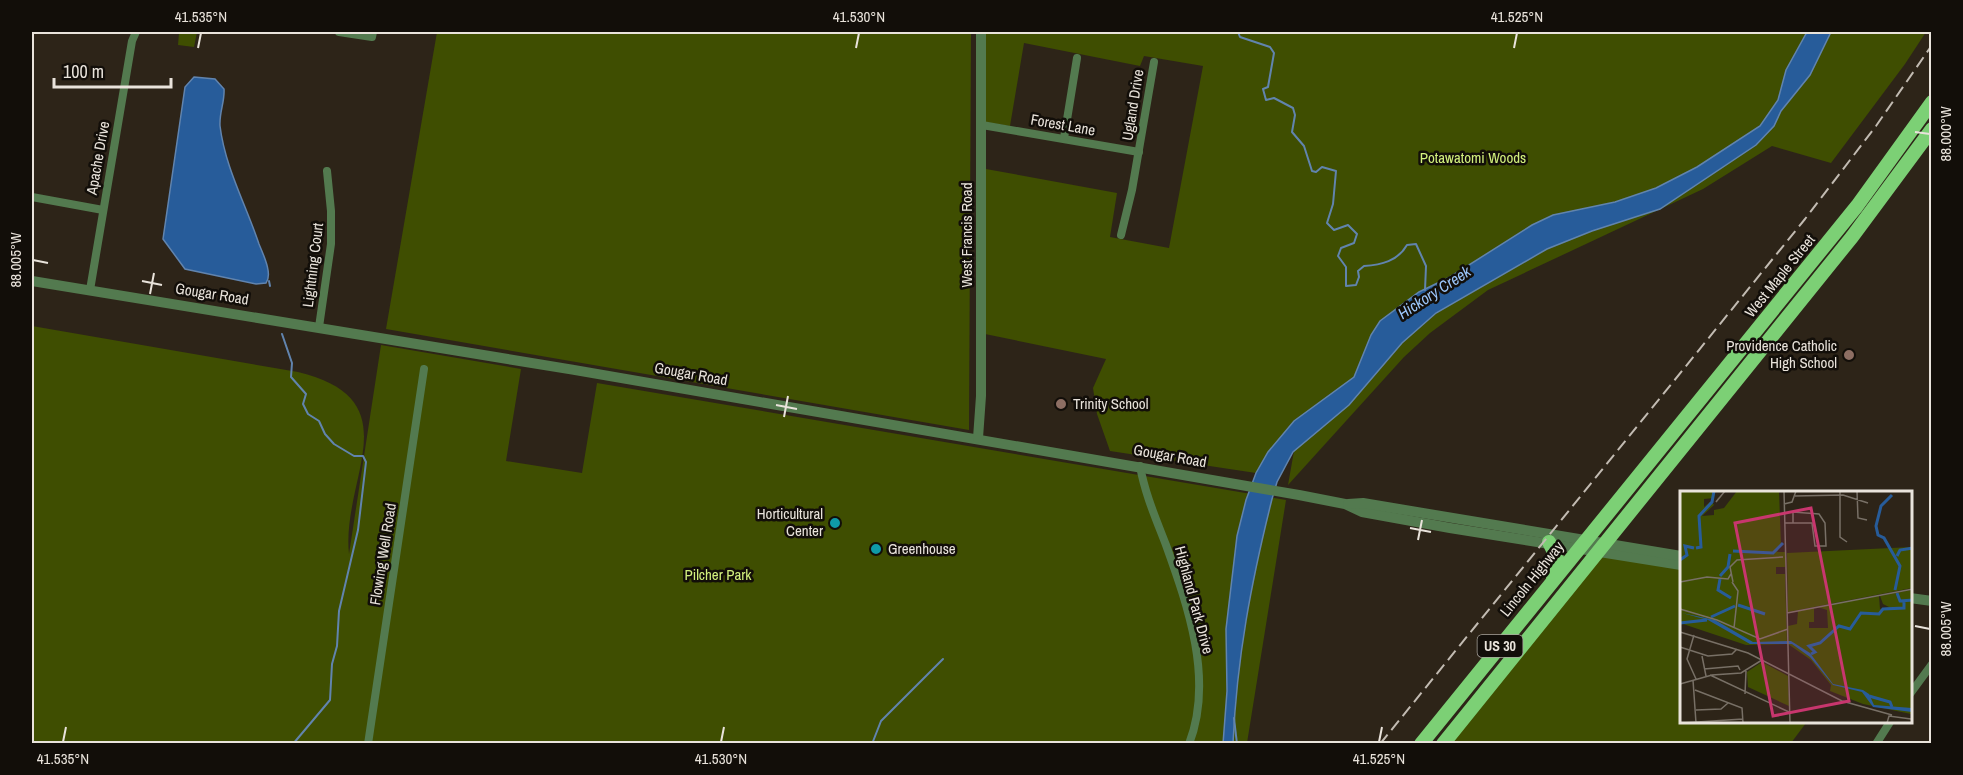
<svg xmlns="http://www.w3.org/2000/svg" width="1963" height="775" font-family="'Archivo Narrow',sans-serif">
  <rect width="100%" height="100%" fill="#2d2418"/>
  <!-- green -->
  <g fill="#3f4e01">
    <path d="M173,32H197L194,47L178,45L179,33Z"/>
    <path d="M437,32H971L969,430L386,329Z"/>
    <path d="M986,32H1926L1905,64L1831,163L1772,146L1703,189L1488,290L1430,333L1404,357L1288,485L1300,417L1268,452L1256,473L1110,451L1097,414L1093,388L1106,359L985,334L986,169L1117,193L1110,237L1169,248L1203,66L1144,56L1140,66L1024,43L1010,126L985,122Z"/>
    <path d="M32,326L298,372C413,400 341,478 349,554L381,345L521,369L506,461L582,473L597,383L1286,500L1247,743H32Z"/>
    <path d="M1598,555L1681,567V722L1806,723L1791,743L1447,744Z"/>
  </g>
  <!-- water -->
  <g fill="#275c9a" stroke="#6184ae" stroke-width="1.5">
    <path d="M1807,32H1831L1810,75L1781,111L1774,126L1756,145L1660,209L1592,231L1547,249L1436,313L1402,343L1349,405L1293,452L1277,482L1272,499C1251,583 1237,657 1233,743L1223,744L1227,691L1226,629L1237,536L1246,500L1256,473L1268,452L1294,421L1354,377L1371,335L1380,321L1419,292L1450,277L1532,225L1553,215L1615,202L1656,188L1697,167L1760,126L1778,100L1786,70Z"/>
    <path d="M194,77L215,79L224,89C225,101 219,113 220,126C225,167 246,205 259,244C263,254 273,274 266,283L256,284L185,269L163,239L185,87Z"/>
  </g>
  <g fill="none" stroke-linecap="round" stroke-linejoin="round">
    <!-- stream -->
    <g stroke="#6184ae" stroke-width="2">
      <path d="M1238,32L1240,37L1270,47L1274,53L1268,87L1263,89L1266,100L1274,98L1293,108L1295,115L1292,132L1304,146L1312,171L1316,172L1322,167L1336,171L1333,204L1327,223L1334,230L1348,225L1357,234L1354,243L1341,248L1338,256L1346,267V286L1356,285L1359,277L1358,271L1364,266C1381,265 1398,261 1407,245L1416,244L1426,266L1425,290"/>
      <path d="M269,281L270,286"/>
      <path d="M282,334L292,363L291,377L306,394L303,404L308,414L319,421L325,434L334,444L354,456H363L366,462L358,530L339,611L337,646L332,664L330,700L293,744"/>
      <path d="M1234,718L1237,744"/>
      <path d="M872,744L881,721L943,659"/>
    </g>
    <!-- minor -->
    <g stroke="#537a4f" stroke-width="8">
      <path d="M339,32L372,37L373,32"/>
      <path d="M982,125L1139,152"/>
      <path d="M1064,138L1077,58"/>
      <path d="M32,197L103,210"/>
      <path d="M1121,235L1132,190L1154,62"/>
      <path d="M90,290L132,41L136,32"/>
      <path d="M319,327L331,244V211L327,171"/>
      <path d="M1140,466C1145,494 1156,519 1166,545C1188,606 1214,680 1189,744"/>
      <path d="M1910,694L1932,664"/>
      <path d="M368,744L424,369"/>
      <path d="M1876,744L1890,722"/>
    </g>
    <!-- tertiary -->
    <g stroke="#537a4f" stroke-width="10">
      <path d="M32,281C455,349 877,420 1299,495L1345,504L1362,512L1450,528L1681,565"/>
      <path d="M978,438L981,396V32"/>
      <path d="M1348,504L1363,503L1681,556"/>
      <path d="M1910,598L1932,601"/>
    </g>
    <!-- primary -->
    <g stroke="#7cd075" stroke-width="14">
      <path d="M1549,542L1557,558L1553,577"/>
      <path d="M1421,744L1857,206L1932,102"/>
      <path d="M1443,744L1852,237L1932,129"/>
    </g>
    <!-- rail -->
    <path stroke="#c2bbb2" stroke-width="2" stroke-dasharray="12 6" stroke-linecap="butt" d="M1380,744L1805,219L1876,126L1932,45"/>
  </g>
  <!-- ticks -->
  <path fill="none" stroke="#e9e3db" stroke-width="2" d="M198,48L201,33M856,48L859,33M1514,48L1517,33M1915,132L1930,134M33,260L48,263M142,281L162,285M150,294L154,273M776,405L797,409M784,417L788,396M1410,528L1431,532M1418,540L1422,520M1915,626L1930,629M63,742L66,727M721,742L724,727M1379,742L1382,727"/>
  <!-- markers -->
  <g fill="#8d6e63" stroke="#120e09" stroke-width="2">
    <circle cx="1849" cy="355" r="6"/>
    <circle cx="1061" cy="404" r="6"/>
  </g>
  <g fill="#0f9aa8" stroke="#120e09" stroke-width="2">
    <circle cx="835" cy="523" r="6"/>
    <circle cx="876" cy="549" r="6"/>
  </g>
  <g text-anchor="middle" stroke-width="5" stroke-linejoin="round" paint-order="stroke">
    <!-- shield labels -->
    <rect fill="#120e09" stroke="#a8a39c" stroke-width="1.5" x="1477.5" y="635" width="45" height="22" rx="4.5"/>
    <g font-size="14" font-weight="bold" fill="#e9e3db">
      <text x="1500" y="651">US 30</text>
    </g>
    <!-- street labels -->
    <g font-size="15" fill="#e9e3db" stroke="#120e09">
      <text transform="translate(1133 105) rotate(-81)" y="5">Ugland Drive</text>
      <text transform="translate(1063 125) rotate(10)" y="5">Forest Lane</text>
      <text transform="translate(98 158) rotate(-80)" y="5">Apache Drive</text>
      <text transform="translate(967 235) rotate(-90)" y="5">West Francis Road</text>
      <text transform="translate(313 265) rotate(-83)" y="5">Lightning Court</text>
      <text transform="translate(1780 276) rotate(-51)" y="5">West Maple Street</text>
      <text transform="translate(212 294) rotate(9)" y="5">Gougar Road</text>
      <text transform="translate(691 374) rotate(10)" y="5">Gougar Road</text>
      <text transform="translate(1170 456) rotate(10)" y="5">Gougar Road</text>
      <text transform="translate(383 554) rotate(-81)" y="5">Flowing Well Road</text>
      <text transform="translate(1532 579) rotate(-51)" y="5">Lincoln Highway</text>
      <text transform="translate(1194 600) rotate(75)" y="5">Highland Park Drive</text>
    </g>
    <!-- park labels -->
    <g font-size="15" fill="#d2f07d" stroke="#120e09">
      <text x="1473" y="163">Potawatomi Woods</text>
      <text x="718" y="580">Pilcher Park</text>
    </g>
    <!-- poi labels -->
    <g font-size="15" fill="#e9e3db" stroke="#120e09" text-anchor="end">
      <text x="1837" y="351">Providence Catholic<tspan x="1837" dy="17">High School</tspan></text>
      <text x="1073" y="409" text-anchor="start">Trinity School</text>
      <text x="823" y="519">Horticultural<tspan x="823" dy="17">Center</tspan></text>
      <text x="888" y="554" text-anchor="start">Greenhouse</text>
    </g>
    <!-- water labels -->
    <g font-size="16" font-style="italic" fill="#9bc5f9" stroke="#120e09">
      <text transform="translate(1434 292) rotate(-33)" y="6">Hickory Creek</text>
    </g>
  </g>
  <!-- overview -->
  <g transform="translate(1680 491)">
    <rect width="232" height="232" fill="#2d2418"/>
    <path d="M0,0H35L34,7L24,8V16L31,10L34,14L22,25L34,24V19L44,17L57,0H99L101,54L97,61H105V76H96V83H105L107,153L66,154L0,132ZM232,56V97L108,121L107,62ZM232,99L231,223L183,213L150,200L151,194L131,169L108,153H114L109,150L108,135L117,133L118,120L134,117V131H129V137H148L147,119L138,116L199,105L200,118L209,116L203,113L200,105ZM82,171L108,185L109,215L68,196L67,181Z" fill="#3f4e01"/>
    <path d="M2,122L35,129L73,151L111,150L130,162L153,193L183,199L189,203L194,214L232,217V221L193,216L182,201L153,194L130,166L112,153H70L28,129Z" fill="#275c9a"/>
    <path fill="none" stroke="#275c9a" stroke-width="3" d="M212,4L201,15L196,35L198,44L204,47L220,75L215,99M16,57L21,56L19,25L32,11L34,0M53,60L93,62L103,52M217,65L220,59L233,57M0,69L7,64L5,55L14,57M40,85L48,76L50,63M40,88L38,99L51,107M217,102L220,110L233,109M58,114L85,123M31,126L55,115M0,132L27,129M131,163L135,161L129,155L140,152L159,135L170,138L181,122L199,123L203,118L224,117V110M189,205L210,211L212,216"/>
    <path fill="none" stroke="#787066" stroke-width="1.5" d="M104,0L110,232M160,0V46L167,51M177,0L178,27L187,29M115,5L163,4L188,12M39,7L36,11L45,0M104,13L112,11L116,0M105,32H132L135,55H146L145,32L139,23L113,21V32M0,91L27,86L48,88L51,83M52,91L58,100L54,137M53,91L50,76L57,69L103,66M0,118L37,129L80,148L108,138M107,122L233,98M0,141L68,162L162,210L212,224M14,144L7,168L16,188M0,156L28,165L52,163L57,158M22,165L26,185M24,178L58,175L60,179M30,184L109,221M13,189L16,232M0,193L32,184L61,182L82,169M15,199L62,217L63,232M65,203L66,180M16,219L41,218L48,212M2,232L63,228M207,232L209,225L231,228"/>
    <path fill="#c8366e" fill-opacity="0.15" stroke="#c8366e" stroke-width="3" d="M131,17L169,210L93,225L55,32Z"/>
    <rect width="232" height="232" fill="none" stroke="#e9e3db" stroke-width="3"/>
  </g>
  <!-- border -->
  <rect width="1963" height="775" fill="none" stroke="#120e09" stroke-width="66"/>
  <!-- scale -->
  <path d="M54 78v9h117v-9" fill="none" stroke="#e9e3db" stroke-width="3"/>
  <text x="63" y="78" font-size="18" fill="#e9e3db" stroke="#120e09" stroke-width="4.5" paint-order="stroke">100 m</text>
  <rect x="33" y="33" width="1897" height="709" fill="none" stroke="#e9e3db" stroke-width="2"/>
  <g font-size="15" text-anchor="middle" fill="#e9e3db">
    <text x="201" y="22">41.535°N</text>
    <text x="859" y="22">41.530°N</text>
    <text x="1517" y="22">41.525°N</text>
    <text transform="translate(1946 134) rotate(-90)" y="5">88.000°W</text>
    <text transform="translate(16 260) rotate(-90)" y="5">88.005°W</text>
    <text transform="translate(1946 629) rotate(-90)" y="5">88.005°W</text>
    <text x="63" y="764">41.535°N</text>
    <text x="721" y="764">41.530°N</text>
    <text x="1379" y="764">41.525°N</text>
  </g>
</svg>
